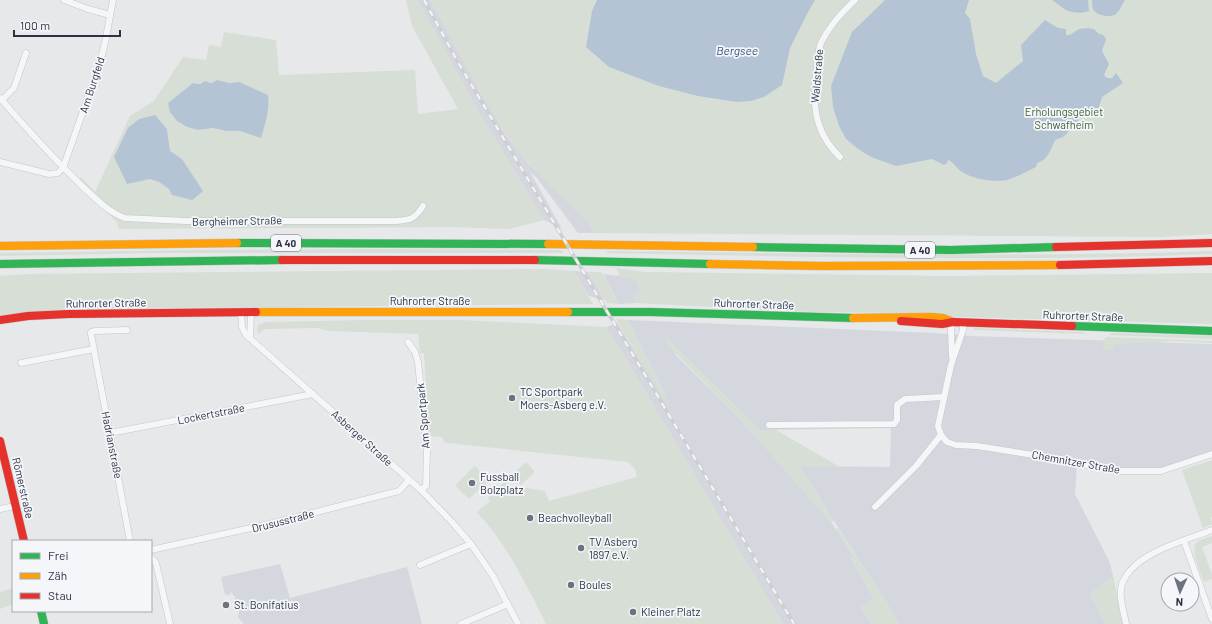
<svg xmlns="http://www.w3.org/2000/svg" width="1212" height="624" font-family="Barlow,sans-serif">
  <rect width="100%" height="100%" fill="#e6e8ea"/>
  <!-- built -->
  <g fill="#d4d7dd">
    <path d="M417,0H430L487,103L505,134L529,164L589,223L595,233H578L537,178L530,172L562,229L544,220L477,109Z"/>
    <path d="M574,271L588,272L605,300L589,296Z"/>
    <path d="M603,274L620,276L637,281L640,292L633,296L636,303L619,304Z"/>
    <path d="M628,320L934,333L972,336L1212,344V453L1161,470H1117L1077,463L1075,494L1110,563L1113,576L1090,594L1106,624H900L799,466L890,467L891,428L760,430L668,340L676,355L738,417L831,522L853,556L851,558L874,599L861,607L872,624H783L633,371L609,332L607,331V327L617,322L642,363L665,394Z"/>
    <path d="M280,564L290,598L407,567L422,624H244L238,617L240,608L238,603H235V597L231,592L229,596L227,594L225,595L221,577Z"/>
  </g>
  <!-- green -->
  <g fill="#d6ded6" fill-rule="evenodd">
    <path d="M406,0H417L477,109L544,220L509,229L450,227L119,229L117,222L103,209H112L94,194L79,179L81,177L95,192L130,116L154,101L183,57L206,60L209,45L221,47L224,32L276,40L279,75L415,70L418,114L458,109L412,26ZM217,80L230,83L239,82L240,131H226L213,128L198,130L187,127L168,103L193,83C202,84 209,84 217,80ZM167,129L170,151L182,159L169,189L159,182L150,179Z"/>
    <path d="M430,0H1212V234L1162,237L595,233L589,223C560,194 528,167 505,133C477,92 455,44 430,0Z"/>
    <path d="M373,249L561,250L564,253H157L0,256V253L193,250Z"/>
    <path d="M606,251C808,253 1010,258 1212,251V254C1011,262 809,257 608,253Z"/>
    <path d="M616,268L646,272L944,276L1212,273V324L960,317L909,313L811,312L636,303L632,296L640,292L637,281L620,276Z"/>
    <path d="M543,269L574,271L593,304L68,309L0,315V276L29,274Z"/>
    <path d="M588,272H601L619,304L607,303Z"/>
    <path d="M616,319L628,320L665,394L669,405V408Z"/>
    <path d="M371,320H460L607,327L608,331L609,332L633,371L783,624H546C526,584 508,546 477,512L490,501L488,498L505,481L512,489L520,487L545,491L549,501L637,477L635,469L628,462L447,443L443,441V437L429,436L424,353H420L418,334L328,331L318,328L265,329L258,334L257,330L258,325L265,322Z"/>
    <path d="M975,328L1083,332L1086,334L973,330Z"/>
    <path d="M1112,333L1212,336V339L1109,335Z"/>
    <path d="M1107,337L1212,341V343L1171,341L1113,345V351L1106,350L1103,348C1102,344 1103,339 1107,337Z"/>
    <path d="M668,340L760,430H776L838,466H799L834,521L831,522L738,417L665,342Z"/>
    <path d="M1212,460V517L1211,518L1212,524L1203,528L1182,470Z"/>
    <path d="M526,462L535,472L521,485L512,475Z"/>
    <path d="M475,466L488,481L469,499L455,485Z"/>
    <path d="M838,528L900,624H872L861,607L874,599L851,557L853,556L836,529Z"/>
    <path d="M1212,536V543L1202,547L1212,574V579L1204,582C1201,573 1189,549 1197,542C1201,539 1207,538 1212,536Z"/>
    <path d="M1113,576L1123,624H1106L1090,594Z"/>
    <path d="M13,588V604L0,609V592Z"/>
  </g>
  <!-- water -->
  <g fill="#b4c4d5">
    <path d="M597,0H815L807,14L790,48L782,85L764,97L751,101L737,102L698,96L659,86L609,67L586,47L592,11Z"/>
    <path d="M885,0H969L965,13L970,19L976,54L983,76L996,83L1023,61L1021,45L1045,20L1058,28L1066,29V35H1070L1079,29L1088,28L1094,29L1099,34L1103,35L1106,39L1102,51L1109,64L1104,75L1107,78H1112L1116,73L1123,83L1102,97L1098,110L1091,113L1085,112L1078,117V126L1069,131L1063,137L1055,140C1051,149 1048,160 1037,163L1036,167C1026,172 1017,177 1007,180C993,183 974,179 962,172C956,168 954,162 948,160L947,163L944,165L932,159L896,166L871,157L857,148L846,139L839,126L833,107L831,86L852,32Z"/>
    <path d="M1052,0H1088L1089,11C1083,14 1072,13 1066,10C1061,7 1057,3 1052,0Z"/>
    <path d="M1092,0H1125C1122,4 1120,10 1116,14C1111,18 1096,16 1093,9C1092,7 1092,3 1092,0Z"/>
    <path d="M217,80L230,83L239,82L268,95C270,109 265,125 261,138L240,131H226L213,128L198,130L187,127L177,121L170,112L168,103L193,83L200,84L205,81L211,83Z"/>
    <path d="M155,115L167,129L170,151L182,159L203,191L192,200L172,195L169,189L159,182L150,179L127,184L114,157L128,128L139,119Z"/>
  </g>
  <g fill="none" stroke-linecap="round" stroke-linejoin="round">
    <!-- street casing -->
    <g stroke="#c4c6c8" stroke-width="7">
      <g id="street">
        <path d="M64,0L88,9L110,15"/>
        <path d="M0,98C26,128 53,158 81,185C94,197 108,212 125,218L185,221H395C410,220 414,220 423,206"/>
        <path d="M2,100L14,88L26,53"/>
        <path d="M840,157C813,131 812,102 817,67C818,59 818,50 821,43C829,26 841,13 855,0"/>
        <path d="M0,162L49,174L58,173L63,168"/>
        <path d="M63,168L99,66L105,43L113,0"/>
        <path d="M241,312L242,327L246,335L421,490L452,522L471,544L493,576L518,624"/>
        <path d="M127,330L95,331L91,332V334L130,541"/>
        <path d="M250,338L251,312"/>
        <path d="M408,342L415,352L418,362L427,450L426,486L421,490"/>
        <path d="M952,357L951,330L953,322"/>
        <path d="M21,363L94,349"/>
        <path d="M769,425L894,424L897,420V405L905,399L944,397"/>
        <path d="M110,433L313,394"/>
        <path d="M941,435L947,442L956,445L977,446L1040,456L1117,471H1161L1212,454"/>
        <path d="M875,507L916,466L941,435L938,426L951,365L963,330V322"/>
        <path d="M0,509L15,506"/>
        <path d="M1184,541L1212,619"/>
        <path d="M151,550L269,524L399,491L409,480"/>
        <path d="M151,557L156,563L170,624"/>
        <path d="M420,565L471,544"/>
        <path d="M461,624L508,604"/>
        <path d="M1126,624C1124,612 1118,596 1122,584C1133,553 1184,541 1212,530"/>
      </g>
    </g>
    <!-- fast casing -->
    <g stroke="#c4c6c8" stroke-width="9">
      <g id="fast">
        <path d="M237,243L548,244"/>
        <path d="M753,247L951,250L1056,247"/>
        <path d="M535,260L710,264"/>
        <path d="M0,264L282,260"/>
        <path d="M568,312H651L853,318"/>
        <path d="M1072,326L1212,331"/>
        <path d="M41,611L44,624"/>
      </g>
    </g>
    <!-- slow casing -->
    <g stroke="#c4c6c8" stroke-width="9">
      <g id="slow">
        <path d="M548,244L753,247"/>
        <path d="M0,246L237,243"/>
        <path d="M710,264L823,266L1060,265"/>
        <path d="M256,312H568"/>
        <path d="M853,318L931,317L943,318L953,322"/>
      </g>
    </g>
    <!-- jam casing -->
    <g stroke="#c4c6c8" stroke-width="9">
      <g id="jam">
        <path d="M1056,247L1212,243"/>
        <path d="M282,260H535"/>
        <path d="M1060,265L1212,261"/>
        <path d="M0,320L28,316L68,314L256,312"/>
        <path d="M901,321L942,324L953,322L1072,326"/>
        <path d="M0,441L24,541"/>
      </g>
    </g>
    <!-- street -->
    <use href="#street" stroke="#f5f6f7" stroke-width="6"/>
    <!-- fast -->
    <use href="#fast" stroke="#30b455" stroke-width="8"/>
    <!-- slow -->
    <use href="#slow" stroke="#ff9f0a" stroke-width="8"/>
    <!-- jam -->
    <use href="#jam" stroke="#e5322d" stroke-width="8"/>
    <!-- rail casing -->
    <g stroke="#cecfd2" stroke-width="3.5">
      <path id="rail" d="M424,0L459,64L794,624"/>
    </g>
    <!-- rail -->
    <use href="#rail" stroke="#f4f6f9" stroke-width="2" stroke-dasharray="6" stroke-linecap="butt"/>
  </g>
  <!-- markers -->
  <g fill="#6c737f" stroke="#f4f6f9" stroke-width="1.5">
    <circle cx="512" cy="398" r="4"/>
    <circle cx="472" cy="483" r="4"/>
    <circle cx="530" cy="518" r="4"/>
    <circle cx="581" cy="548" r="4"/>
    <circle cx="571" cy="585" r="4"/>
    <circle cx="226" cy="605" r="4"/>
    <circle cx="633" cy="612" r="4"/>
  </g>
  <g text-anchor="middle" stroke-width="3.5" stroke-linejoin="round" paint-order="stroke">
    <!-- shield labels -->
    <g fill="#f4f6f9" stroke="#676e7b" stroke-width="1">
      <rect x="271" y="235" width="30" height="16" rx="3"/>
      <rect x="905" y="242" width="30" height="16" rx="3"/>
    </g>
    <g font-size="10" font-weight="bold" fill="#2b3445">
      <text x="286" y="247">A 40</text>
      <text x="920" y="254">A 40</text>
    </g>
    <!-- street labels -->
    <g font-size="11" fill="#2b3445" stroke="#f4f6f9">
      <text transform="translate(817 76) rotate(-85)" y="4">Waldstraße</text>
      <text transform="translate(92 85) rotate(-72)" y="4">Am Burgfeld</text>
      <text transform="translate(237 221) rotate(-1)" y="4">Bergheimer Straße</text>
      <text x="430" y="305">Ruhrorter Straße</text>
      <text transform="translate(106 303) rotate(-1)" y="4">Ruhrorter Straße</text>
      <text transform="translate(754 304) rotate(2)" y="4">Ruhrorter Straße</text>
      <text transform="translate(1083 316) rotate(2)" y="4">Ruhrorter Straße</text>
      <text transform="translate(211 414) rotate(-11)" y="4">Lockertstraße</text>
      <text transform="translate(423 416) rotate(-95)" y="4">Am Sportpark</text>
      <text transform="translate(362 438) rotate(42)" y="4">Asberger Straße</text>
      <text transform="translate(112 445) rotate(79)" y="4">Hadrianstraße</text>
      <text transform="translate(1076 462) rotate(10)" y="4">Chemnitzer Straße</text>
      <text transform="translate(23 488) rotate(77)" y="4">Römerstraße</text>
      <text transform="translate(283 521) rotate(-14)" y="4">Drususstraße</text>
    </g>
    <!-- park labels -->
    <g font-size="11" fill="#3f6138" stroke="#f4f6f9">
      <text x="1064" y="116">Erholungsgebiet<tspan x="1064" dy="13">Schwafheim</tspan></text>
    </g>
    <!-- poi labels -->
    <g font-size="11" fill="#2b3445" stroke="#f4f6f9" text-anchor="start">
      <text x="520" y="396">TC Sportpark<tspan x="520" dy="13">Moers-Asberg e.V.</tspan></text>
      <text x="480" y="481">Fussball<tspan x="480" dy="13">Bolzplatz</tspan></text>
      <text x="538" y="522">Beachvolleyball</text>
      <text x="589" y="546">TV Asberg<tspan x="589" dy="13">1897 e.V.</tspan></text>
      <text x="579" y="589">Boules</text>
      <text x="234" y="609">St. Bonifatius</text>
      <text x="641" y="616">Kleiner Platz</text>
    </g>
    <!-- water labels -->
    <g font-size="12" font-style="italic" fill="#34527a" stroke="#f4f6f9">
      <text x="737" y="55">Bergsee</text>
    </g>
  </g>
  <!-- legend -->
  <rect x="12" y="540" width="140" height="72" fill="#f4f6f9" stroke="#a4a8b1"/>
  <rect x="20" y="553" width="20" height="6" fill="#30b455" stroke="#a4a8b1"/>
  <text x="48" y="560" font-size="12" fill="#2b3445">Frei</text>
  <rect x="20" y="573" width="20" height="6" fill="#ff9f0a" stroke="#a4a8b1"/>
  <text x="48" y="580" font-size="12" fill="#2b3445">Zäh</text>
  <rect x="20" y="593" width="20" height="6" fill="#e5322d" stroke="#a4a8b1"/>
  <text x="48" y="600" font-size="12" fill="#2b3445">Stau</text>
  <!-- north arrow -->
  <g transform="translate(1180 592) rotate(183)"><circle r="19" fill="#f4f6f9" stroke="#a4a8b1"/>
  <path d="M0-3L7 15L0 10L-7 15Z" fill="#6c737f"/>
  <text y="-6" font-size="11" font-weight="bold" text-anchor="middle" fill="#2b3445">N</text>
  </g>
  <!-- scale -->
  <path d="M14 30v6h106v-6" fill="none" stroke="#2b3445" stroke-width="2"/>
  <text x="20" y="30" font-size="12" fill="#2b3445" stroke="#f4f6f9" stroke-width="3" paint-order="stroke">100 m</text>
</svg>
